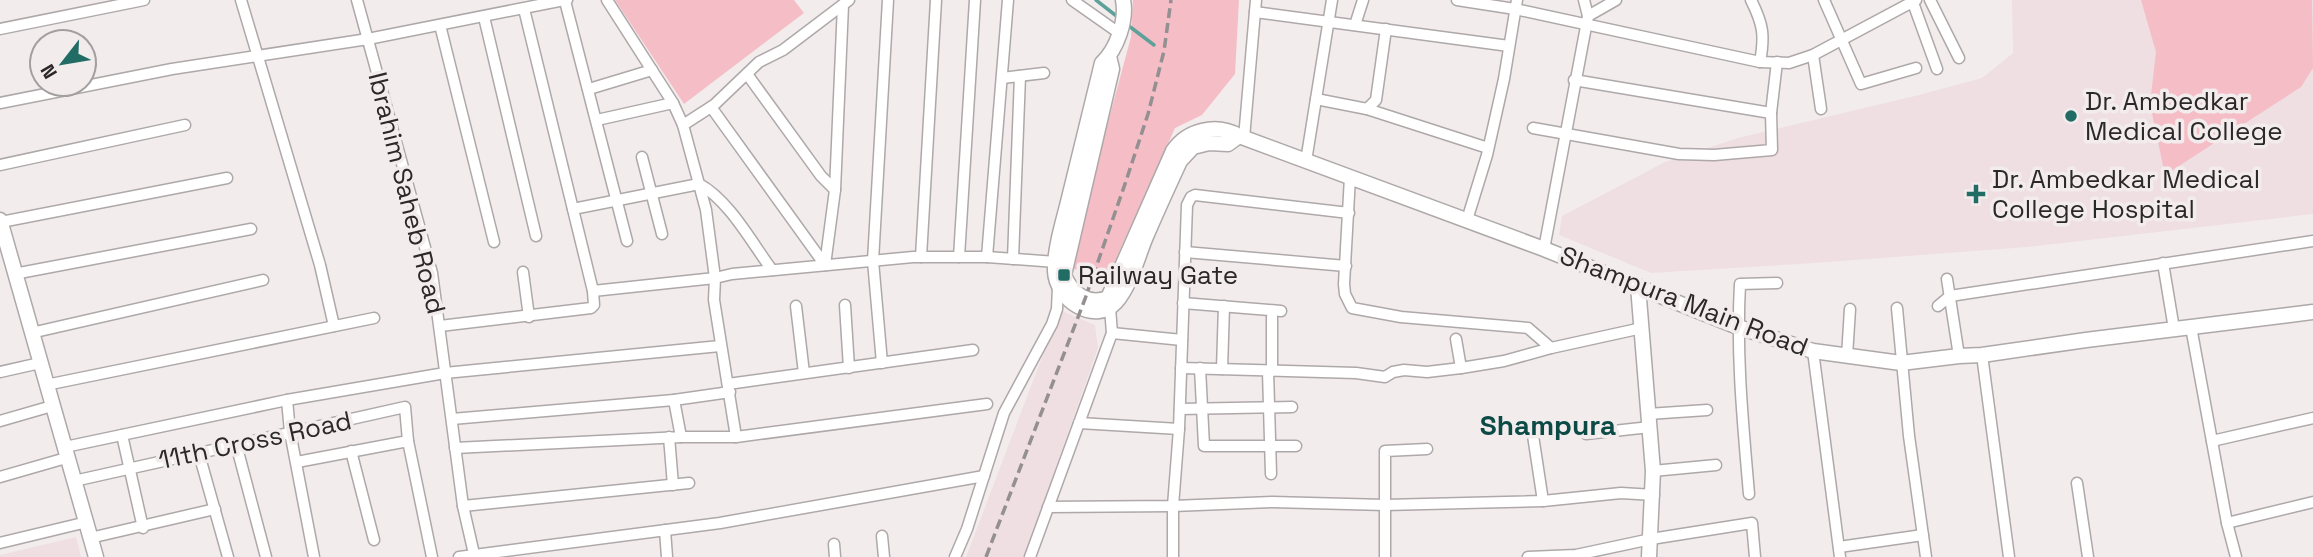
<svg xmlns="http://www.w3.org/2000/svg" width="2313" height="557" font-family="'Space Grotesk',sans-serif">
  <rect width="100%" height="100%" fill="#f3eced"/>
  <!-- built -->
  <g fill="#efdfe2">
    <path d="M2012,0H2313V214L2027,247L1815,263L1651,273L1559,235L1562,216L1665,162L1738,138L1919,95L1982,78L2013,53Z"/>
    <path d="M1060,310L1095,325L1098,348L1024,557H966Z"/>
    <path d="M76,537L81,557H0V555Z"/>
  </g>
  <!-- green -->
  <g fill="#f5bec7">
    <path d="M615,0H794L804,13L684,104Z"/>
    <path d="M1133,0H1239L1235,74L1202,115L1175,128L1106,281L1069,267L1131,37Z"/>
    <path d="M2141,0H2312L2313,68L2301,87L2165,175L2150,104L2156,52Z"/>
  </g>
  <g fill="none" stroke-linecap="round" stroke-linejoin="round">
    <!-- stream -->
    <g stroke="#5ea19a" stroke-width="3.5">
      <path d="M1096,0L1119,18"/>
      <path d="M1125,23L1154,45"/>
    </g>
    <!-- minor casing -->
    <g stroke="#aea8a9" stroke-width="13">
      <g id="minor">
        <path d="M241,0L320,265L334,326"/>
        <path d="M357,0L432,273L463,506L474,554"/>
        <path d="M567,0L565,1L627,241"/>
        <path d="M607,0L673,103L683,125"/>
        <path d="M1072,0L1119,33"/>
        <path d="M1457,0L1515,9L1760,62L1789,63L1813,55L1916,0"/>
        <path d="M1751,0C1763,24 1765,35 1760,62"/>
        <path d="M1824,0L1861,84L1916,68"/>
        <path d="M1912,0L1937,69"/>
        <path d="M1930,0L1959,58"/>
        <path d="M1255,12L1509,46"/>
        <path d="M1588,16L1616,0"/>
        <path d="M484,17L536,236"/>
        <path d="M440,25L494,242"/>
        <path d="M1355,25L1363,0"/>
        <path d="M0,29L144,0"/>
        <path d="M1813,55L1821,109"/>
        <path d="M747,74L821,176L835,190"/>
        <path d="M1002,78L1044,73"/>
        <path d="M589,89L652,70"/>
        <path d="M1316,99L1367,109L1376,100L1386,29"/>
        <path d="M0,103L172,69L368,39L564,0"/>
        <path d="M711,107L825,265"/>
        <path d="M1367,109L1488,148"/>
        <path d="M1771,113L1777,62"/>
        <path d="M597,120L673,103"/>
        <path d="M1533,128L1679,154L1714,155L1772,150L1771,113L1574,80"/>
        <path d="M1244,138L1256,0"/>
        <path d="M642,157L662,234"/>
        <path d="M1306,161L1332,0"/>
        <path d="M0,165L185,125"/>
        <path d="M573,209L699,184C729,200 752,243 772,270"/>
        <path d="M1467,220L1487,155L1504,79L1517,0"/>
        <path d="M1,222L227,178"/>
        <path d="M1544,249L1588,16L1584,0"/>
        <path d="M1185,252L1346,266"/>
        <path d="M921,257L936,0"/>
        <path d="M959,257L975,0"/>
        <path d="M987,257L1008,0"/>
        <path d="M1013,259L1020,76"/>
        <path d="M2163,263L2174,329"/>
        <path d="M825,265L835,190L843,5"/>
        <path d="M523,272L529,317"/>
        <path d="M14,274L251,229"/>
        <path d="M1947,279L1959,356"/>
        <path d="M593,291L715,278L706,210L683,125L714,105L759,62L783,50L849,0"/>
        <path d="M1183,303L1281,311"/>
        <path d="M845,305L849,368"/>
        <path d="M796,306L804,373"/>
        <path d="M1938,306L1950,296L2313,241"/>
        <path d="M1897,308L1909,436L1926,557"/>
        <path d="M440,326L591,308L594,305L593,291L524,9"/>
        <path d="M2191,327L2227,523L2236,557"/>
        <path d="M31,333L263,280"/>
        <path d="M1112,333L1182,340"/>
        <path d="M1456,339L1461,368"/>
        <path d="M1551,348L1642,328"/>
        <path d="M1813,351L1840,557"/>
        <path d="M1982,355L2009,557"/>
        <path d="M1847,356L1850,309"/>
        <path d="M882,363L873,261L888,0"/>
        <path d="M1181,368L1356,373L1385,377L1393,372L1404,370L1427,372L1461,368L1504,361L1551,348L1528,328L1401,317L1352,308L1345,294L1344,284L1350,177"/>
        <path d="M1200,368L1204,446H1296"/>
        <path d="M1222,369L1224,306"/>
        <path d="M1268,371L1271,474"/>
        <path d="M1272,371V317"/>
        <path d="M0,372L40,363"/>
        <path d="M728,384L973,350"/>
        <path d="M46,385L374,318"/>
        <path d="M287,400L290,432L314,557"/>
        <path d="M987,404L736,437L714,300L715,278L732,274L913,257H987L1056,262"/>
        <path d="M1180,409L1292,407"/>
        <path d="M1648,414L1707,410"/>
        <path d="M452,419L674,400L730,392"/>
        <path d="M0,421L52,406"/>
        <path d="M1079,423L1179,429"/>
        <path d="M1586,434L1650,427"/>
        <path d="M122,435L143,528"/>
        <path d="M669,437L673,485"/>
        <path d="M681,437H736"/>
        <path d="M2212,441L2313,418"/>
        <path d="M236,444L266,557"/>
        <path d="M65,447L287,400L445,373L720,346"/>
        <path d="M455,448L681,437L674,400"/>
        <path d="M351,451L374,540"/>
        <path d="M199,454L228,557"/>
        <path d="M297,462L408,441"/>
        <path d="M1653,471L1716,465"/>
        <path d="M0,477L66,458"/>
        <path d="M74,481L405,407L408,441L432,557"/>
        <path d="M2077,483L2088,557"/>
        <path d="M1749,494C1743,424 1736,355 1740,284L1777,283"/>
        <path d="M1543,501L1621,493L1654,495"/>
        <path d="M463,506L689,483"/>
        <path d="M1048,507L1173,506L1272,502L1385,505L1543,501L1532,429"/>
        <path d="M2227,523L2313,502"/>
        <path d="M665,530L667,557"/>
        <path d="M882,536L884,557"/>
        <path d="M90,538L215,509"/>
        <path d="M0,543L87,522"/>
        <path d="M834,544L835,557"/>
        <path d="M1839,547L1923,535"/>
        <path d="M459,557L720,523L984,476"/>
        <path d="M955,557L967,529L1004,413L1052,324L1057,309L1058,287"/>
        <path d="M1030,557L1112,333L1110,308"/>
        <path d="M1173,557V506L1179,429L1187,205L1191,197L1195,195L1349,213"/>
        <path d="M1385,557V451L1427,449"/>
        <path d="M1528,557L1576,555L1651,539L1752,523L1755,557"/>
      </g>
    </g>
    <!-- tertiary casing -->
    <g stroke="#aea8a9" stroke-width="17">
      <g id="tertiary">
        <path d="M1123,0C1127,20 1117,49 1102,63C1091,108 1080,153 1069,198C1064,219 1054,250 1055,271C1056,299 1094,326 1116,302C1130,286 1137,259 1145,239C1156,213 1168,187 1180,161L1193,147L1209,143L1228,144L1239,136"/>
        <path d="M1109,56L1112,69L1064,275C1071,293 1088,306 1108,298L1173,151C1187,130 1216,123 1239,136L1544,249L1738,327L1813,351L1901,363L1959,356L1982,355L2086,340L2313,312"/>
        <path d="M0,220L96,557"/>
        <path d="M1638,286L1653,471L1649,557"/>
      </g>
    </g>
    <!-- minor -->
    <use href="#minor" stroke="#fff" stroke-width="10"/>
    <!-- tertiary -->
    <use href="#tertiary" stroke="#fff" stroke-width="14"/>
    <!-- rail -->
    <path stroke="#948f90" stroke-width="3.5" stroke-dasharray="10 5" stroke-linecap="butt" d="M986,557L1085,299L1125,184L1148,114L1164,51L1171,0"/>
  </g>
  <!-- markers -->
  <g fill="#226c66" stroke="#f3eced" stroke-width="2.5">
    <circle cx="2071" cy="116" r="7"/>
    <path d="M1972.5 183.5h7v7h7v7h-7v7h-7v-7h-7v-7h7z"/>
    <rect x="1057" y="268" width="14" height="14" rx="3.5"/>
  </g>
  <g text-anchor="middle" stroke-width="7" stroke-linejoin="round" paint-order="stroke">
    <!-- poi labels -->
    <g font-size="26" fill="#2b2829" stroke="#f3eced" text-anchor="start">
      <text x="2085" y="110">Dr. Ambedkar<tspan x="2085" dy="30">Medical College</tspan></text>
      <text x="1992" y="188">Dr. Ambedkar Medical<tspan x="1992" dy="30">College Hospital</tspan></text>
      <text x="1078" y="284">Railway Gate</text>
    </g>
    <!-- street labels -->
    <g font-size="26" fill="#2b2829" stroke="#f3eced">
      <text transform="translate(407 193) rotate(76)" y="9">Ibrahim Saheb Road</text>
      <text transform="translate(1684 301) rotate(21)" y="9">Shampura Main Road</text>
      <text transform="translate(255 440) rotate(-12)" y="9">11th Cross Road</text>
    </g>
    <!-- neighbourhood labels -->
    <g font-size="28" font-weight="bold" fill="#0c4a46" stroke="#f3eced">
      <text x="1548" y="435">Shampura</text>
    </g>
  </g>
  <!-- north arrow -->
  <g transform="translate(63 63) rotate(239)"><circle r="33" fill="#f3eced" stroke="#a39e9f" stroke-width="2"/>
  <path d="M0-5L12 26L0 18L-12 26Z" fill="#226c66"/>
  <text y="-10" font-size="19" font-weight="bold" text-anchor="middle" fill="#2b2829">N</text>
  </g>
</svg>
